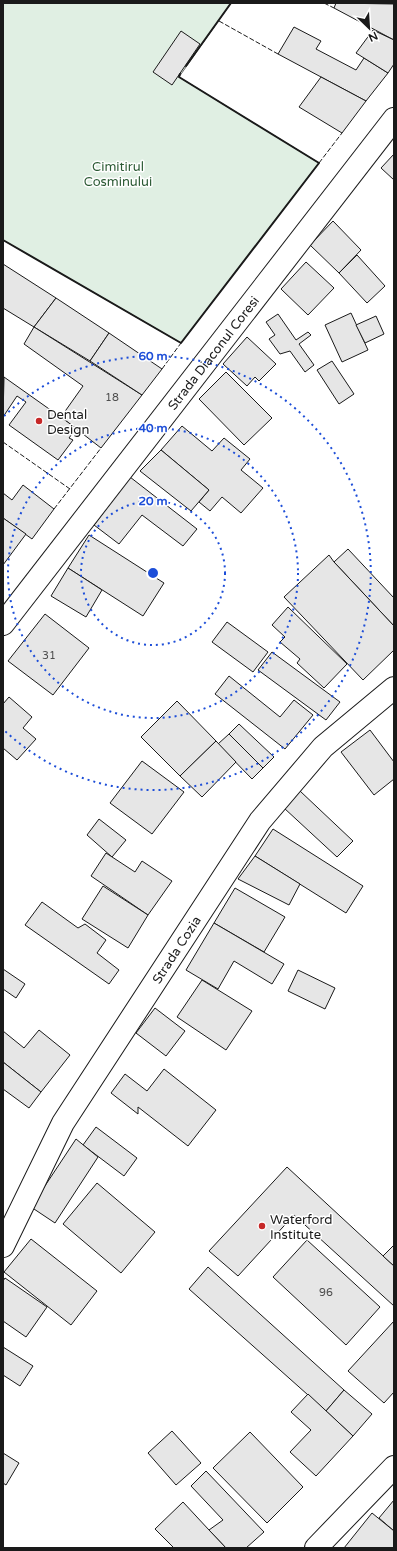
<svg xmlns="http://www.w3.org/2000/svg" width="397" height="1551" font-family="'Varela Round',sans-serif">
  <rect width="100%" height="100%" fill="#fff"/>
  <!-- green -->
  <path fill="#e0efe3" stroke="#6a6a6a" d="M3,3H231L179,77L319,163L181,343L3,240Z"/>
  <!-- building -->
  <g fill="#e6e6e6" stroke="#1a1a1a">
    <path d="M336,3L394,4V40L334,8Z"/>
    <path d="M294,27L321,41L316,49L356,70L364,58L388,73L366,101L278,54Z"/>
    <path d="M373,30L394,40V64L388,73L356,53Z"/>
    <path d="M181,31L200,44L172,85L153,72Z"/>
    <path d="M321,77L366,101L342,133L299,107Z"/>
    <path d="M394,154V180L381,168Z"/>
    <path d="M333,221L361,250L339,273L310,245Z"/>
    <path d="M357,255L385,286L367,303L339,273Z"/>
    <path d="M306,262L334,288L308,315L281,289Z"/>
    <path d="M3,264L56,298L34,327L3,308Z"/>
    <path d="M56,298L109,333L90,361L34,327Z"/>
    <path d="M351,313L368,350L342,362L325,325Z"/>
    <path d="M278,314L296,340L308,332L311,335L299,344L314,365L305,372L290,351L280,354L269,339L275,335L266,322Z"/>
    <path d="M376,316L384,334L365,343L356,325Z"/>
    <path d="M34,327L142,395L101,448L61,417L83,386L24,344Z"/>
    <path d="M109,333L162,369L142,395L90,361Z"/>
    <path d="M247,337L276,364L259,381L255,377L247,386L223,364Z"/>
    <path d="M332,361L354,394L339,404L317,370Z"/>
    <path d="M226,372L272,418L244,445L199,399Z"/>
    <path d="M4,377L76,428L69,438L73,440L58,460L9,425L26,402L17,396L3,417Z"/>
    <path d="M182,426L212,451L224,438L250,459L241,470L263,488L241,513L222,497L210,511L199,502L209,490L161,450Z"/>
    <path d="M161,450L209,490L191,511L140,471Z"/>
    <path d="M130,477L197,529L183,546L142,515L119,544L94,525Z"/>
    <path d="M23,485L54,509L32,539L3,518V493L12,500Z"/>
    <path d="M3,518L26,534L3,565Z"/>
    <path d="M89,535L164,583L143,616L68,568Z"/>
    <path d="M348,549L394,598V626L334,562Z"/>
    <path d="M329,555L334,562L394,626V650L363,680L284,597Z"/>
    <path d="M68,568L102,590L86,617L51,596Z"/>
    <path d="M288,607L347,664L324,688L297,663L300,659L280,642L285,637L272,625Z"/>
    <path d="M45,614L89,648L53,695L8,661Z"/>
    <path d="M227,622L268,652L253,672L212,642Z"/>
    <path d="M272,652L340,702L326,720L258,670Z"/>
    <path d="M229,676L280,717L294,700L313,715L285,749L215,694Z"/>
    <path d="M9,697L32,717L23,728L36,739L17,760L3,748V704Z"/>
    <path d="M177,701L216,741L180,776L141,737Z"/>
    <path d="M239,724L274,757L263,768L229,734Z"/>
    <path d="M370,730L394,762V779L374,795L341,752Z"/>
    <path d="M229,734L263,768L252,779L218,744Z"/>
    <path d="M216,741L236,762L202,797L180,776Z"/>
    <path d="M142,761L184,792L152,834L110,803Z"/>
    <path d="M300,791L353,841L337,857L284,808Z"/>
    <path d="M99,819L126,840L112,857L87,835Z"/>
    <path d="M273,829L363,886L346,913L255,856Z"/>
    <path d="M106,853L135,872L142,861L172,881L148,915L91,876Z"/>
    <path d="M255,856L300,884L289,905L238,879Z"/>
    <path d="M103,886L148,915L128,948L82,919Z"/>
    <path d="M235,888L285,917L264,952L214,923Z"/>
    <path d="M42,902L78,928L85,924L106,940L97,953L119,970L109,984L25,925Z"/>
    <path d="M214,923L284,964L272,984L234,961L218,989L186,970Z"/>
    <path d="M3,969L25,984L16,998L3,989Z"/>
    <path d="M298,970L335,988L325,1009L288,991Z"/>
    <path d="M202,980L252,1011L226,1050L177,1017Z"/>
    <path d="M155,1008L185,1031L166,1056L136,1033Z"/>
    <path d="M39,1030L70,1055L41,1092L3,1062V1031L24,1048Z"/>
    <path d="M3,1062L41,1092L29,1108L3,1089Z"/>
    <path d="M164,1069L216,1110L188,1146L138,1107V1114L111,1093L125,1074L147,1091Z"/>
    <path d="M96,1127L137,1158L124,1176L83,1145Z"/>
    <path d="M76,1139L98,1157L55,1223L31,1207Z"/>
    <path d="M287,1167L394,1266V1306L294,1215L238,1276L209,1251Z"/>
    <path d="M97,1183L155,1232L121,1273L63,1224Z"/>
    <path d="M31,1239L97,1291L71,1325L4,1272Z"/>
    <path d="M307,1240L380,1307L346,1345L273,1277Z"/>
    <path d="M394,1245V1266L383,1256Z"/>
    <path d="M208,1267L344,1390L326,1411L189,1289Z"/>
    <path d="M5,1278L47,1307L26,1337L3,1321V1281Z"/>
    <path d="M394,1321V1392L384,1403L348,1371Z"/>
    <path d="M3,1347L33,1366L20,1386L3,1375Z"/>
    <path d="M344,1390L372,1414L353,1436L326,1411Z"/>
    <path d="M308,1394L353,1436L316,1476L290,1452L311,1430L291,1412Z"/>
    <path d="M172,1431L201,1463L176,1485L148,1453Z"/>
    <path d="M250,1432L303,1487L267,1523L213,1468Z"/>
    <path d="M3,1453L19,1463L6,1485L3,1483Z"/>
    <path d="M206,1471L264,1532L246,1548H226L209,1530L223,1520L191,1486Z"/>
    <path d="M394,1500V1531L379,1518Z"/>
    <path d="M183,1502L209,1530L226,1548H174L155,1529Z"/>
    <path d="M372,1513L394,1531V1548H344Z"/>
  </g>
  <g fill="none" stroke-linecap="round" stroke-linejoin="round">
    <!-- minor casing -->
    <g stroke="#1a1a1a" stroke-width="24">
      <g id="minor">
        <path id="s1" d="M3,624L394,119"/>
        <path id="s2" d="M3,1246L63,1123L260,821L323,747L394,688"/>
        <path d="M316,1548L394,1467"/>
      </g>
    </g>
    <!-- minor -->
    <use href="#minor" stroke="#fff" stroke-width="22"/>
    <!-- fence -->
    <g stroke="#1a1a1a" stroke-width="1" stroke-dasharray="5 2" stroke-linecap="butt">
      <path d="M324,3L334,8"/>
      <path d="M219,21L278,54"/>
      <path d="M319,163L342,133"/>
      <path d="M162,369L181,343"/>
      <path d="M3,442L70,489"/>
      <path d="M54,509L101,448"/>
    </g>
    <!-- wall -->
    <g stroke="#1a1a1a" stroke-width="2">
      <path d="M186,66L231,3"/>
      <path d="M3,240L181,343L319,163L179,77L180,74"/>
    </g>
  </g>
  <!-- distance rings -->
  <g fill="none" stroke="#1d4ed8" stroke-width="2" stroke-dasharray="2 4">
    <circle cx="153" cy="573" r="72"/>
    <circle cx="153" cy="573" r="145"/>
    <path d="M4 416A217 217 0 1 1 4 730"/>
  </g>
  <!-- markers -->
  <g fill="#c62828" stroke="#fff" stroke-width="1.5">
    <circle cx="39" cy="421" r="4"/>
    <circle cx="262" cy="1226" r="4"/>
  </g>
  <g text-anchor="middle" stroke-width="3" stroke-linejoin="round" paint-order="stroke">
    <!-- number labels -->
    <g font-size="11" fill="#4d4d4d">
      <text x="112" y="401">18</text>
      <text x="49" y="659">31</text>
      <text x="326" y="1296">96</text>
    </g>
    <!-- park labels -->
    <g font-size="13" fill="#2b5a34" stroke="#fff">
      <text x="118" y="171">Cimitirul<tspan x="118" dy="15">Cosminului</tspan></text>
    </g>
    <!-- street labels -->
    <g font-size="13" fill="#1a1a1a" stroke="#fff">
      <text dy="5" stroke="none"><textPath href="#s1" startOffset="343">Strada Diaconul Coresi</textPath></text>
      <text dy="5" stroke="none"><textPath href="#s2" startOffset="344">Strada Cozia</textPath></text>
    </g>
    <!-- poi labels -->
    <g font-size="13" fill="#1a1a1a" stroke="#fff" text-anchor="start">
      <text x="47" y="419">Dental<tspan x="47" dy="15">Design</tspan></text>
      <text x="270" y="1224">Waterford<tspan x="270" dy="15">Institute</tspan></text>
    </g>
  </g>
  <circle cx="153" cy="573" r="6" fill="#1d4ed8" stroke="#fff" stroke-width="2"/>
  <g font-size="12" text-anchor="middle" font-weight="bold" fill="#1d4ed8" stroke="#fff" stroke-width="3" stroke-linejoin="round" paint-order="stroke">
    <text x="153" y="360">60 m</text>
    <text x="153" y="432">40 m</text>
    <text x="153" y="505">20 m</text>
  </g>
  <!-- border -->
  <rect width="397" height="1551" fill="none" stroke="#1a1a1a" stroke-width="8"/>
  <!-- north arrow -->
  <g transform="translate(369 28) rotate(155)" stroke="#ffffff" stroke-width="3" paint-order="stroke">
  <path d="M0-3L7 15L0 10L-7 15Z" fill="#1a1a1a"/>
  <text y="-6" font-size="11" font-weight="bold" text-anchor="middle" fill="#1a1a1a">N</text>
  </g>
</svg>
